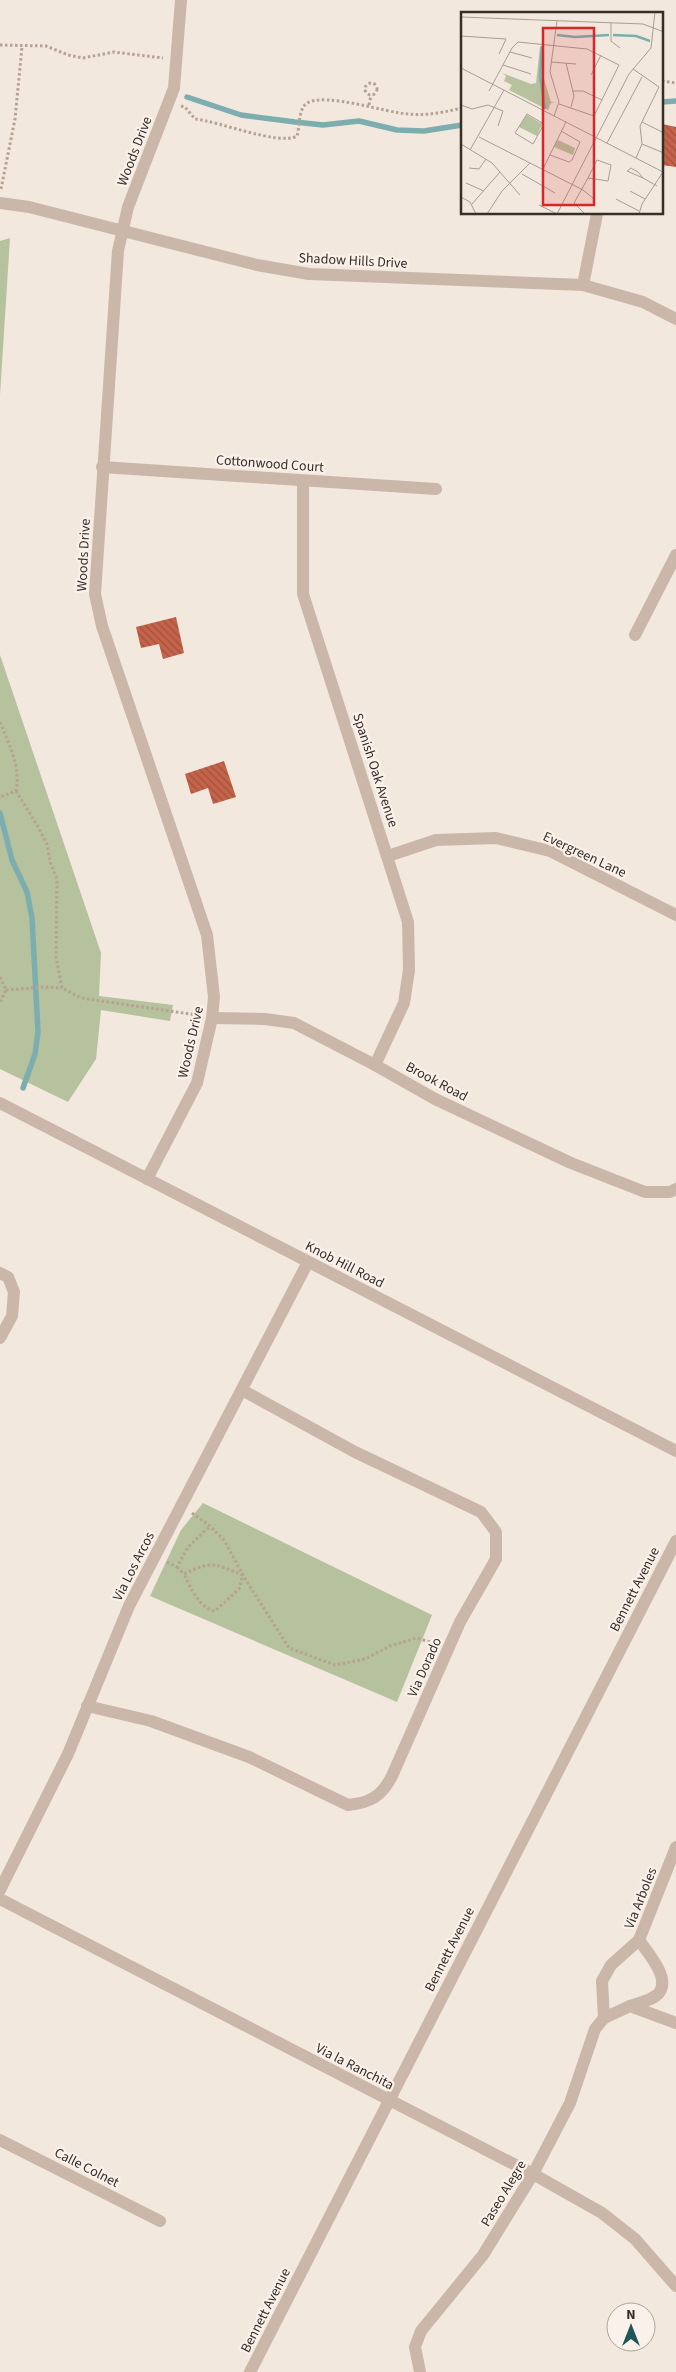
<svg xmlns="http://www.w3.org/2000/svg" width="676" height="2372" font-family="'Source Sans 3',sans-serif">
  <defs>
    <pattern id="building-back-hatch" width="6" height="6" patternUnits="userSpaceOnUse" patternTransform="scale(1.25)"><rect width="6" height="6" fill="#c4634a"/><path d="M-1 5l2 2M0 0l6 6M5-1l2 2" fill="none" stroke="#a0523e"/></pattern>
  </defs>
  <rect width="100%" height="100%" fill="#f2e8dd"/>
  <!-- green -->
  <g fill="#b6c19d">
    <path d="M10,238L0,395V241Z"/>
    <path d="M0,655L101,953L99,996L173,1005L170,1021L101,1010L96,1059L68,1102L0,1069Z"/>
    <path d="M203,1503L432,1615L397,1702L150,1596L181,1530Z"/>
  </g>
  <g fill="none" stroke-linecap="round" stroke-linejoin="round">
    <!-- stream -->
    <g stroke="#7daeaf" stroke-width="5.5">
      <path d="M187,97L241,115L295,122L323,125L359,121L397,130L424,131L462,125"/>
      <path d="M662,102L676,101"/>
      <path d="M0,813L12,860L27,892L32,918L38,1032L35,1054L23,1088"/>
    </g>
  </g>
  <!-- building -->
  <g fill="url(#building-back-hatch)">
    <path d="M662,124L676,127V167L662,165Z"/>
    <path d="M176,617L184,653L163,659L159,644L141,648L136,627Z"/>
    <path d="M224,761L236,797L213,804L208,788L191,794L185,774Z"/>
  </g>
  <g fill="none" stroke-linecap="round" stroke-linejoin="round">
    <!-- path -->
    <g stroke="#b6a193" stroke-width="3" stroke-dasharray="2.5 2.5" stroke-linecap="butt">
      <path d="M0,45L46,46L68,55L83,58L114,52L163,58"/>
      <path d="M662,81L676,83"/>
      <circle cx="371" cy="89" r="6"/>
      <path d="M369,105L371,95"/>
      <path d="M181,106L185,107L195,119C218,121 279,146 297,136C300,127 298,109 307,103C326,92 386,113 409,114C427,116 445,112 462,108"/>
      <path d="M1,189L15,119L22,47"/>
      <path d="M0,722C9,745 21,766 16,791L0,797"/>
      <path d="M16,791L37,825L47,844L50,862L57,879L56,957L62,988L81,998L197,1015"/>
      <path d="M0,977L6,990L0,1002"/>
      <path d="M6,990L43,987L62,988"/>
      <path d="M192,1513L210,1526L224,1540L244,1577L289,1648L335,1665L365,1659L390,1646L417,1638L436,1644"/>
      <path d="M167,1562L177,1567L188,1547L210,1526"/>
      <path d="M177,1567L184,1574C213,1560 214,1564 243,1575L239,1589L215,1611C200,1609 190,1587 184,1574"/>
    </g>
    <!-- minor -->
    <g stroke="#cab7a9" stroke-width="12">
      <path d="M0,203L29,207L257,265L309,274L583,285L643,302L676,319"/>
      <path d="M583,285L597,214"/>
      <path d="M102,467L436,489"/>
      <path d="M303,481V594L408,922L409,970L404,1003L375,1065"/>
      <path d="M635,635L676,555"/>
      <path d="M388,856L436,840L496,838L550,851L676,915"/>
      <path d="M212,1018L265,1019L294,1023L375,1065L435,1099L571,1163L645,1192H670L676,1189"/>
      <path d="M0,1103L676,1451"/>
      <path d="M147,1179L197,1083L212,1018L214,997L207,935L102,626L95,594L118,251L128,207L174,88L181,0"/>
      <path d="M0,1273L8,1277L14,1292L12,1316L0,1338"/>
      <path d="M87,1706L151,1721L249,1757L348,1805C370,1803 382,1796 392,1776L460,1622L496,1559V1532L481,1512L355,1452L242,1390"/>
      <path d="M676,1847L639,1940L611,1965L602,1981L604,2018L630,2006L676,2023"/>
      <path d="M0,1890L68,1754L129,1606L308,1262"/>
      <path d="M0,1899L533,2174L602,2213L635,2239L676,2286"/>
      <path d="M630,2006C639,2003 653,2000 659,1993C671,1978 647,1952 639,1940"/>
      <path d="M0,2140L160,2221"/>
      <path d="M250,2372L676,1541"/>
      <path d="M420,2372L415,2347L421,2331L483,2255L533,2174L570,2103L595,2029L604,2018"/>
    </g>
  </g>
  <g text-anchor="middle" stroke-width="4.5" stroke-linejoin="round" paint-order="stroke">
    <!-- street labels -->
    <g font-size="14" fill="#372d29" stroke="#faf2ea">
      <text transform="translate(134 151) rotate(-69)" y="5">Woods Drive</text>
      <text transform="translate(353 260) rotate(3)" y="5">Shadow Hills Drive</text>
      <text transform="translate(270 463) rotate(4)" y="5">Cottonwood Court</text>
      <text transform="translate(83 555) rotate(-87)" y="5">Woods Drive</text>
      <text transform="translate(376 770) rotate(72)" y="5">Spanish Oak Avenue</text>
      <text transform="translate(585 854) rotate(25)" y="5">Evergreen Lane</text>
      <text transform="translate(190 1042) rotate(-77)" y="5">Woods Drive</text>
      <text transform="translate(437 1081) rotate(28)" y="5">Brook Road</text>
      <text transform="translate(345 1264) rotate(27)" y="5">Knob Hill Road</text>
      <text transform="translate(133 1566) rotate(-63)" y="5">Via Los Arcos</text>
      <text transform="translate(634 1589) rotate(-63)" y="5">Bennett Avenue</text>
      <text transform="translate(424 1667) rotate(-66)" y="5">Via Dorado</text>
      <text transform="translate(640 1898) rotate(-68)" y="5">Via Arboles</text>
      <text transform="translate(449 1949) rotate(-63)" y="5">Bennett Avenue</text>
      <text transform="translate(355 2066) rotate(27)" y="5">Via la Ranchita</text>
      <text transform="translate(87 2167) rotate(27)" y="5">Calle Colnet</text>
      <text transform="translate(503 2193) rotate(-59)" y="5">Paseo Alegre</text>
      <text transform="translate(265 2310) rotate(-63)" y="5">Bennett Avenue</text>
    </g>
  </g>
  <!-- overview -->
  <g transform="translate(461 12)">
    <rect width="202" height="202" fill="#f2e8dd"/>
    <path d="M83,33L81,61L90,90L95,91H90L87,98L48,78L51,73L43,69L45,64L41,61L70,72L75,71L79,35ZM66,103L81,112L76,124L58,115ZM97,128L114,136L112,143L93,135Z" fill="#b6c19d"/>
    <path fill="none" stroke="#7daeaf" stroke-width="2.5" d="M96,23L114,25L148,23M152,23L175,24L189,29M81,34L79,64L84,97"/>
    <path fill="none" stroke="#a79d95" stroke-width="1" d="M0,5L182,12L203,20M150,11V29L159,36M0,24L45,27L38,42M49,40L71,46M90,50L115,52M105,51L113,84L110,95M42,53L70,62M0,56L202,160L181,192L178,202M172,57L198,75L179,114L181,132L175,146M130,63L140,43M28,79L51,36L57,30L126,37L158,53L133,104L98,92M111,79H122L141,88M0,93L11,97L27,93L42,99L37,114M66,102L83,112L72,132L54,121ZM93,104L98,90L89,60L96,9M181,110L203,121M18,125L122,178L133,187M146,131L181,65M0,132L31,151L59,183M181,132L203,141M9,138L43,78M89,143L108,150L111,148L119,130L100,119M136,148L150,153L147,169L127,166ZM8,156L18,157L25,147M170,156L177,160L182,166L166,159ZM82,157L105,110M61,162L94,181M182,166L196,174M5,171L23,179M169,179L184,187M0,185L9,190L15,202M155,187L178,199M11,192L39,160M78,193L96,202M26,202L41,179L69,151M96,202L168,62L190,36L194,0M124,202L113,191L127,166"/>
    <path fill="#d62828" fill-opacity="0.15" stroke="#d62828" stroke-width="2.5" d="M82,16H133V193H82Z"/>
    <rect width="202" height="202" fill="none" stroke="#372d29" stroke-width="2.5"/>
  </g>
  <!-- north arrow -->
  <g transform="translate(631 2327)"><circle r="24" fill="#faf2ea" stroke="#aca39d"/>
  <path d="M0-4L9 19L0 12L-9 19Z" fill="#1f5759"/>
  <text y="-8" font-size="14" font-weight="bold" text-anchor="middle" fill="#372d29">N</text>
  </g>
</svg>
